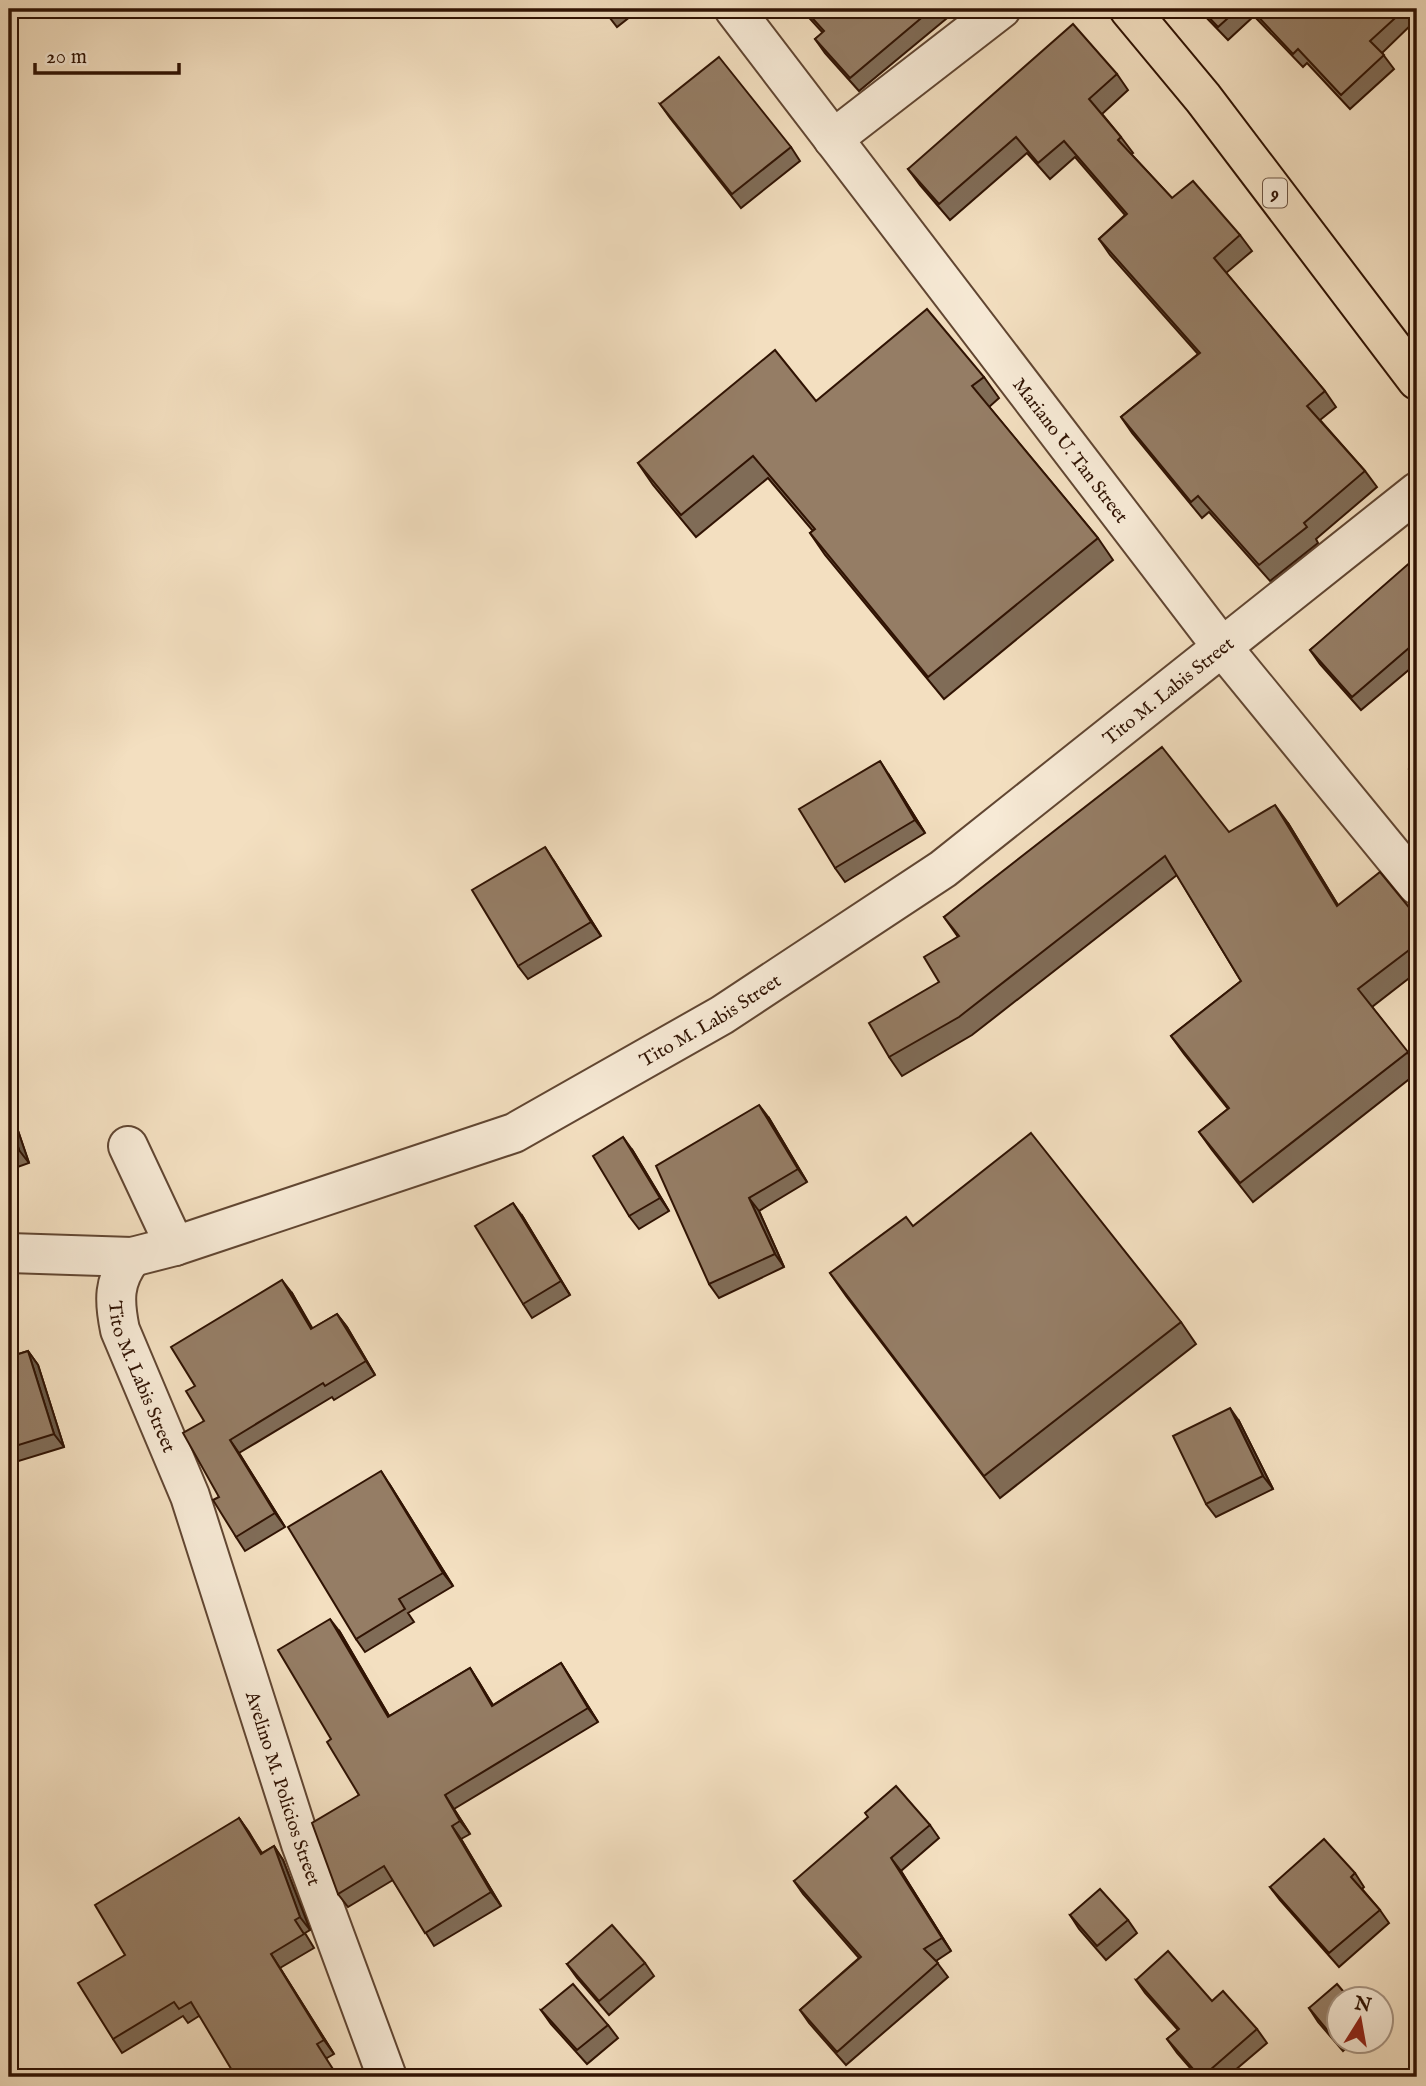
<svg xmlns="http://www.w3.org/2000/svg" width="1426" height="2086" font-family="'IM FELL English',serif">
  <rect width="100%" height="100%" fill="#f3dfc0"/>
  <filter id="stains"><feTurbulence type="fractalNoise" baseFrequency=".00286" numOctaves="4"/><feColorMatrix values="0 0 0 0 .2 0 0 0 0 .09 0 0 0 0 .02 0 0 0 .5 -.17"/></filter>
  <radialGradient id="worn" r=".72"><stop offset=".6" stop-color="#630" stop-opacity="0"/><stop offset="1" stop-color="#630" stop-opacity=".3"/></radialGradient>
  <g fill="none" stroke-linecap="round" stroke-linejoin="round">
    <!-- minor casing -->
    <g stroke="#614632" stroke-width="42">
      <g id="minor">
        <path id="s1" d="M734,9L1222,647L1417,885"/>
        <path d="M833,139L1001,9"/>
        <path d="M128,1146L175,1246"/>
        <path id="s2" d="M9,1253L132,1257L175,1246L514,1133L722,1015L943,869L1417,492"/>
        <path id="s3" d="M132,1257C113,1281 114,1301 120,1330L190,1496L301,1844L387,2077"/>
      </g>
    </g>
    <!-- highway casing -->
    <g stroke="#301303" stroke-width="42">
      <path id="highway" d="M1129,9L1203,98L1417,380"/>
    </g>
    <!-- minor -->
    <use href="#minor" stroke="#f7ead6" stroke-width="38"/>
    <!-- highway -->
    <use href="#highway" stroke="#f3dfc0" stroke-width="38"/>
  </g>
  <!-- wall -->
  <g fill="#806c57" stroke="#301303" stroke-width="2">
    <path d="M603,9H640L617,27Z"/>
    <path d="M801,9H958L859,91L825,53L815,39L823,33Z"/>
    <path d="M1198,9H1417V19L1382,53L1394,69L1350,109L1307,63L1303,67L1254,16L1228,40Z"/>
    <path d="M1117,74L1128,90L1102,114L1121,137L1133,153L1131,154L1172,198L1240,235L1252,251L1226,273L1325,391L1336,407L1320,420L1365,471L1377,487L1316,539L1318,543L1270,581L1209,512L1202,518L1132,433L1121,417L1198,354L1110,255L1099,239L1125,215L1075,157L1050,179L1027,153L950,220L920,185L908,169Z"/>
    <path d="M660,104L791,147L800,161L741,208L670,118Z"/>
    <path d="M984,377L999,398L989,407L1098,538L1113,560L944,699L825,555L810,533L813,531L768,478L696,537L653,485L638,463L816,401Z"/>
    <path d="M1417,562V663L1361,710L1320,664L1310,650Z"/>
    <path d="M889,775L925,833L845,882L835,868Z"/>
    <path d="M1288,823L1338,905L1417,917V972L1372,1007L1417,1065V1073L1253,1202L1212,1150L1199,1132L1228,1109L1184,1054L1171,1036L1241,981L1177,875L972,1035L902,1076L889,1057L939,982L958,937L944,917L1229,832Z"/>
    <path d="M554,861L601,936L528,979L518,966Z"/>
    <path d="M9,1112L14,1119L29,1163L9,1170Z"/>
    <path d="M769,1118L807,1182L759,1211L784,1267L719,1298L709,1284Z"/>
    <path d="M633,1151L669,1211L639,1229L629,1216Z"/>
    <path d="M523,1217L570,1295L532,1318L523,1304Z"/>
    <path d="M913,1226L1181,1322L1196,1344L1000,1498L846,1296L830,1273Z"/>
    <path d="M292,1293L312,1329L337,1314L347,1327L375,1375L334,1400L332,1397L239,1453L285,1527L245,1551L236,1537L219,1497L204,1421L195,1386Z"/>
    <path d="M28,1351L38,1365L64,1447L9,1464V1357Z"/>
    <path d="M1239,1421L1273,1489L1216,1517L1206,1504Z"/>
    <path d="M390,1485L453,1586L408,1613L414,1622L365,1652L356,1639Z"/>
    <path d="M340,1632L389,1716L470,1668L493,1705L561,1663L598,1722L454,1809L470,1834L461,1839L501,1906L434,1946L393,1880L348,1907L338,1894L359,1795L331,1739Z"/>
    <path d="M239,1818L262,1853L274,1846L283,1860L310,1930L305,1933L314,1948L280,1968L334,2054L327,2058L199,2016L188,2023L183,2016L122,2053L113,2039L125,1955Z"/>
    <path d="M930,1825L939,1838L901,1871L951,1951L936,1961L948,1977L846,2065L809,2023L800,2010L859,1958L803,1894L794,1881Z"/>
    <path d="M1355,1873L1364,1887L1362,1889L1380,1910L1389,1923L1339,1967L1280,1900L1270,1887Z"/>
    <path d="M1070,1915L1128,1920L1137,1933L1106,1960L1079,1929Z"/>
    <path d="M645,1963L654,1976L609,2015L577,1978L567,1964Z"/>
    <path d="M1136,1980L1212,2001L1257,2029L1267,2043L1227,2077H1198L1177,2053L1167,2039L1178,2030L1145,1993Z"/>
    <path d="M1339,1998V2040H1355L1343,2051L1318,2022L1309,2008Z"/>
    <path d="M541,2010L608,2025L618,2038L587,2064L551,2024Z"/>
  </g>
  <!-- shaded-wall -->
  <g fill="#685847" stroke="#301303" stroke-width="2">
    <path d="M880,761L889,775L925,833L915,820Z"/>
    <path d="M1275,805L1288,823L1350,925L1337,906Z"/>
    <path d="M545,847L554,861L601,936L591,922Z"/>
    <path d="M759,1105L769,1118L807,1182L798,1169Z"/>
    <path d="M9,1112L14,1119L29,1163L19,1150L9,1119Z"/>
    <path d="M623,1137L633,1151L669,1211L660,1198Z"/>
    <path d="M749,1198L759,1211L784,1267L775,1254Z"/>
    <path d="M513,1203L523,1217L570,1295L561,1281Z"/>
    <path d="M282,1280L292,1293L321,1343L311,1329Z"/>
    <path d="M337,1314L347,1327L375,1375L366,1361Z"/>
    <path d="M28,1351L38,1365L64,1447L54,1434Z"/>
    <path d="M1230,1408L1239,1421L1273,1489L1263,1476Z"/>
    <path d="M230,1440L239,1453L285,1527L275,1513Z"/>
    <path d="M381,1471L390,1485L453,1586L443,1573Z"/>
    <path d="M330,1619L340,1632L398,1731L388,1717Z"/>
    <path d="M561,1663L570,1677L598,1722L588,1708Z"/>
    <path d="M470,1668L479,1682L501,1719L492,1706Z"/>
    <path d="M445,1795L454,1809L470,1834L460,1821Z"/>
    <path d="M239,1818L249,1832L270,1868L261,1854Z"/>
    <path d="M452,1826L461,1839L501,1906L491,1892Z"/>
    <path d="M274,1846L283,1860L310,1930L300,1917Z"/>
    <path d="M891,1858L901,1871L951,1951L942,1938Z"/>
    <path d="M271,1954L280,1968L334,2054L324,2040Z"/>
  </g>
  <!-- building -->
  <g fill="#957d65" stroke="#301303" stroke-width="2">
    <path d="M604,9H613L608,13Z"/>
    <path d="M804,9H932L850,78L815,39L824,31Z"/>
    <path d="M1201,9H1238L1218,27Z"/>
    <path d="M1251,9H1405L1370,41L1384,55L1341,95L1298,49L1293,54Z"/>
    <path d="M1073,24L1117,74L1089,99L1121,137L1118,140L1172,198L1193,181L1240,235L1214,258L1325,391L1307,406L1365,471L1304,523L1307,527L1259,565L1198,496L1191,502L1121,417L1200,353L1099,239L1127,214L1064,141L1038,163L1016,137L939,204L908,169Z"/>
    <path d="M719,57L791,147L732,194L660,104Z"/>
    <path d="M927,309L984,377L972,386L1098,538L928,677L810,533L815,529L753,456L681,515L638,463L775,350L816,401Z"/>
    <path d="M1414,559L1417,562V641L1352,697L1310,650Z"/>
    <path d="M1162,747L1229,832L1275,805L1337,906L1380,872L1417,917V944L1358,989L1408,1052L1240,1183L1199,1132L1229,1108L1171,1036L1241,981L1165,856L959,1017L889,1057L869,1023L939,982L924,957L959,936L944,917Z"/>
    <path d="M880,761L915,820L835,868L799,809Z"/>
    <path d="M1417,762V779L1409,769Z"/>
    <path d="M545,847L591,922L518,966L472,890Z"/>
    <path d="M759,1105L798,1169L749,1198L775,1254L709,1284L656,1166Z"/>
    <path d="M9,1119L19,1150L9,1154Z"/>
    <path d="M1031,1133L1181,1322L984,1476L830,1273L906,1217L913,1226Z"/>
    <path d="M623,1137L660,1198L629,1216L593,1156Z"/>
    <path d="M513,1203L561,1281L523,1304L475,1226Z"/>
    <path d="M282,1280L311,1329L337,1314L366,1361L325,1386L323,1383L230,1440L275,1513L236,1537L213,1500L219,1497L183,1433L204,1421L186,1391L195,1386L171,1347Z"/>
    <path d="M28,1351L54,1434L9,1448V1357Z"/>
    <path d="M1230,1408L1263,1476L1206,1504L1173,1436Z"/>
    <path d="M381,1471L443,1573L399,1599L405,1609L356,1639L288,1527Z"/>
    <path d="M330,1619L388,1717L470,1668L492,1706L561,1663L588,1708L445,1795L460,1821L452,1826L491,1892L425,1933L384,1866L338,1894L312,1823L359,1795L327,1742L331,1739L278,1650Z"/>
    <path d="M896,1786L930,1825L891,1858L942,1938L924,1949L938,1963L837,2052L800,2010L861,1957L794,1881L868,1817L865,1813Z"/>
    <path d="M239,1818L261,1854L274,1846L300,1917L295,1920L304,1934L271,1954L324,2040L317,2044L338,2077H236L191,2002L179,2009L174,2002L113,2039L78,1983L125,1955L95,1905Z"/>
    <path d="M1324,1839L1355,1873L1351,1877L1380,1910L1329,1953L1270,1887Z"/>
    <path d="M1100,1889L1128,1920L1097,1946L1070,1915Z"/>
    <path d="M612,1925L645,1963L599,2001L567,1964Z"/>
    <path d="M1168,1951L1212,2001L1223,1991L1257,2029L1202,2077H1200L1167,2039L1179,2029L1136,1980Z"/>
    <path d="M573,1984L608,2025L577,2050L541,2010Z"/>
    <path d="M1337,1984L1349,1998H1339V2033L1333,2037L1309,2008Z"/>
  </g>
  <g text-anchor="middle" stroke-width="5" stroke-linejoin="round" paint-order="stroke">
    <!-- shield labels -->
    <rect fill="#f7ead6" stroke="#6c5442" stroke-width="2" x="1263" y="178.5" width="24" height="29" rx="5"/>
    <g font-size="18" font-weight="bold" fill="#301303">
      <text x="1275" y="199">9</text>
    </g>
    <!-- street labels -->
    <g font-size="19" fill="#301303" stroke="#f7ead6">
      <text dy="7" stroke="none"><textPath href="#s1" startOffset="555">Mariano U. Tan Street</textPath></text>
      <text dy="7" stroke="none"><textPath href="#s2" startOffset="1316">Tito M. Labis Street</textPath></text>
      <text dy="7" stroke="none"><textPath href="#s2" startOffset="751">Tito M. Labis Street</textPath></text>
      <text dy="7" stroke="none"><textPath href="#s3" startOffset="128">Tito M. Labis Street</textPath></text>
      <text dy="7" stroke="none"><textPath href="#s3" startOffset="564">Avelino M. Policios Street</textPath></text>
    </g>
  </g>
  <!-- margin -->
  <rect width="1426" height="2086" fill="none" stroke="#f3dfc0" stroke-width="35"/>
  <rect x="10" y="10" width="1405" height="2065" fill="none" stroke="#301303" stroke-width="3.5"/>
  <rect x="18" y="18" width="1391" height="2051" fill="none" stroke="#301303" stroke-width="2"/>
  <!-- north arrow -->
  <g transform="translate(1360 2020) rotate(11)"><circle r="33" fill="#f7ead6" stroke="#a79482" stroke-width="2"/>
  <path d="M0-5L12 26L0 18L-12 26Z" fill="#8f2418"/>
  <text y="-10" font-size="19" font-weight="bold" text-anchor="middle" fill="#301303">N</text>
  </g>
  <!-- scale -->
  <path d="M35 63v10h144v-10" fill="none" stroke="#301303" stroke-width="3.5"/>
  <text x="46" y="63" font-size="21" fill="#301303" stroke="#f7ead6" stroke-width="5" paint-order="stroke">20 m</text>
  <rect width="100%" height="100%" filter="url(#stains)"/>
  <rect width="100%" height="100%" fill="url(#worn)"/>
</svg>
